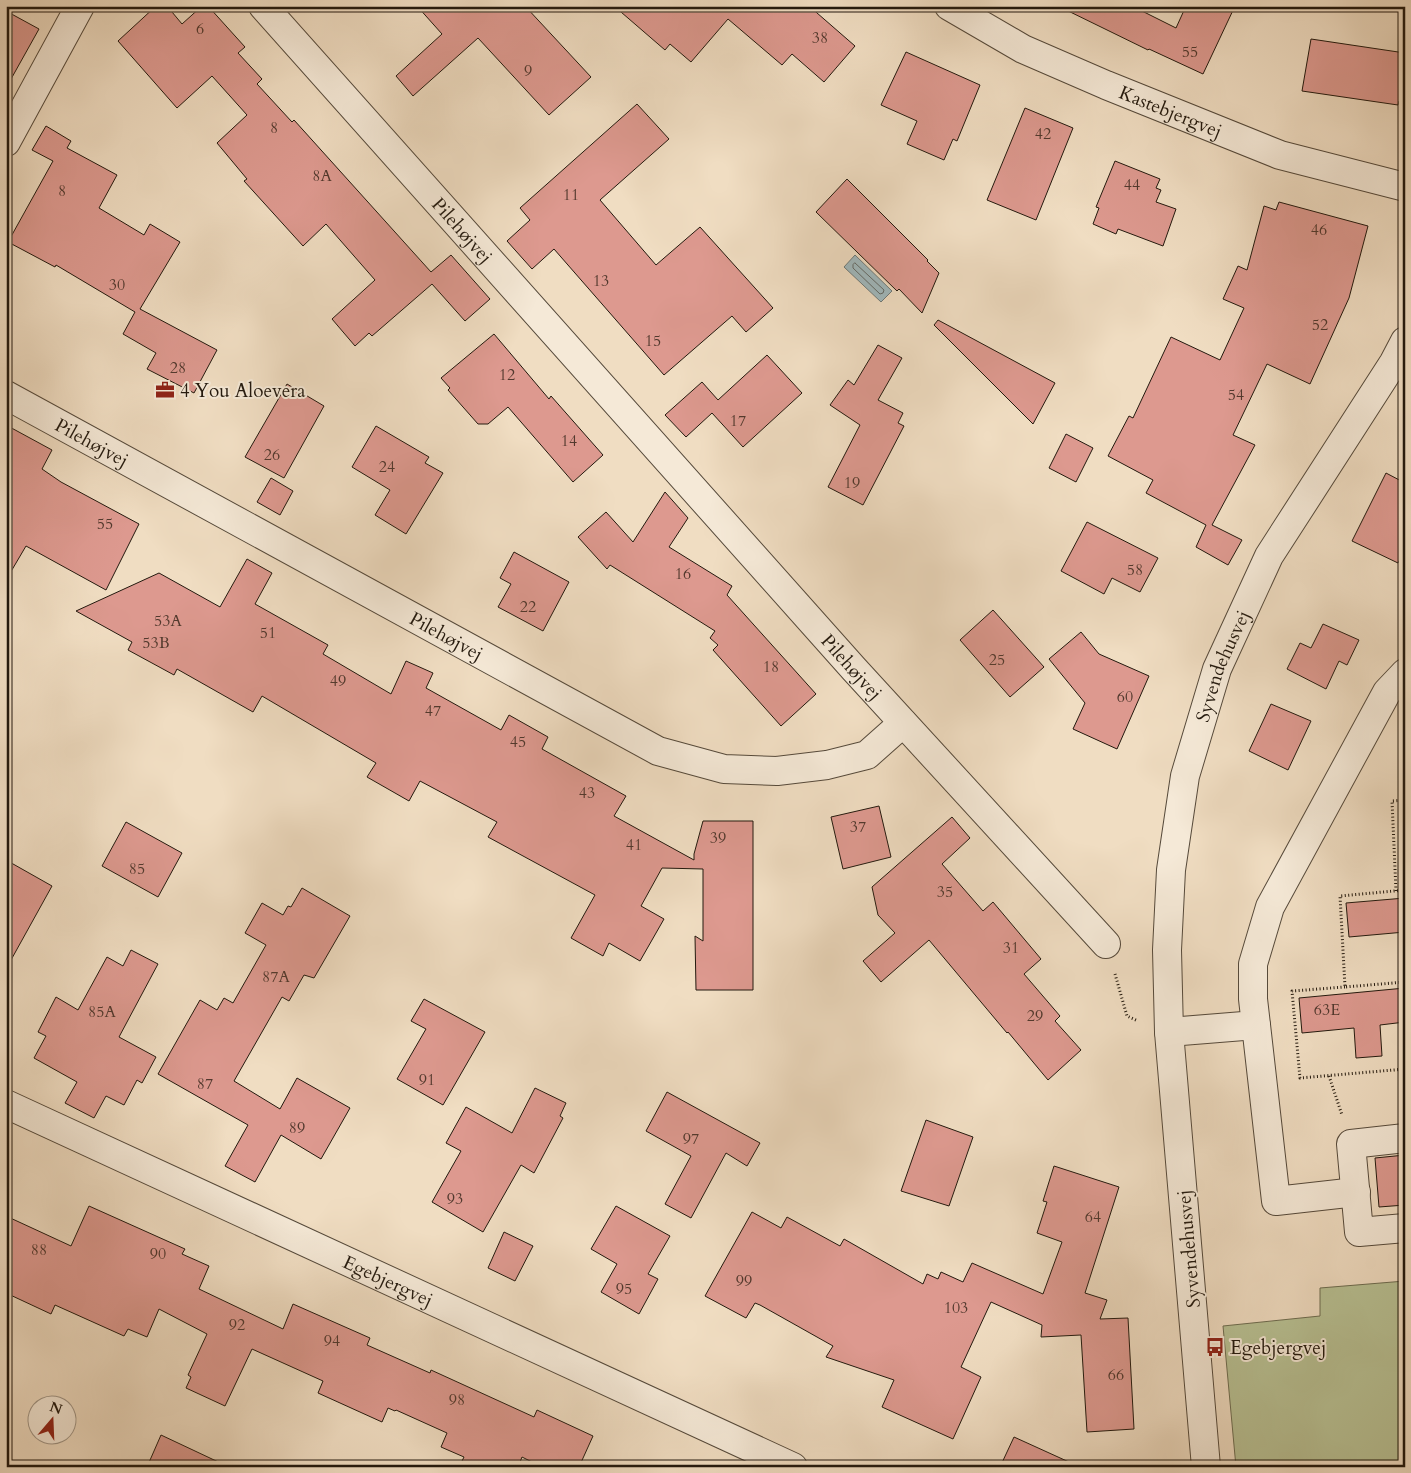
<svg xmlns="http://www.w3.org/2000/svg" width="1411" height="1473" font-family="Cardo,serif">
  <rect width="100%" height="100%" fill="#f0ddc2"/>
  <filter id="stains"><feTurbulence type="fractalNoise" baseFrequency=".004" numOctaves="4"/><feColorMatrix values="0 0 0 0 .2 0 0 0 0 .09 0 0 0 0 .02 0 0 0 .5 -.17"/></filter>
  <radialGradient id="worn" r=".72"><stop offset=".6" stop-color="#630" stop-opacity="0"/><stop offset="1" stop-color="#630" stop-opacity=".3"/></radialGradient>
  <!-- green -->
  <path fill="#b8c194" stroke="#6e6d51" d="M1405,1281V1467H1236L1223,1326L1320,1316V1288Z"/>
  <!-- water -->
  <path fill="#a0b9be" stroke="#6e7978" d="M855,255L892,291L881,302L844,267Z"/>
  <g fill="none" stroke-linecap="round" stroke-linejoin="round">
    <!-- shore -->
    <path stroke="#626966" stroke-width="1" d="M855,263L884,290L883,293L880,294L853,268V265Z"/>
  </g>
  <!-- building -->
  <g fill="#dd998f" stroke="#23190e">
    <path d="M156,6H167L182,24L202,6H208L245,47L238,53L262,79L257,84L292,122L294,120L431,272L451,255L490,299L465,321L432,284L372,336L369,333L355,346L332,319L375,280L326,224L303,246L244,181L247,179L217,143L247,115L212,76L177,108L118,41Z"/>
    <path d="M417,6H525L591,77L549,115L478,38L413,96L396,76L442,34Z"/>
    <path d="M614,6H809L855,46L824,82L792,54L782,65L728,19L691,62L670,44L665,50Z"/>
    <path d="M1058,6H1132L1176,28L1186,6H1235L1203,74L1149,49L1148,50Z"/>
    <path d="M6,11L39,29L6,88Z"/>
    <path d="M1311,39L1405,53V101H1399L1398,105L1302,91Z"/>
    <path d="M906,52L980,85L957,141L953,139L944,160L907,144L917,121L881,105Z"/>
    <path d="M637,104L669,139L600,200L656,265L700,227L773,308L746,332L732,316L664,375L554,249L532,269L507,241L530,220L520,208Z"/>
    <path d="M1025,108L1073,128L1036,220L987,200Z"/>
    <path d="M46,126L71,141L67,148L117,175L99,208L144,235L150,224L180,242L140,309L217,350L194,393L147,369L156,353L123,334L135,312L56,265L55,267L8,242L53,161L32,150Z"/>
    <path d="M1115,161L1160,179L1156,188L1161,190L1156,202L1176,209L1163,246L1118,229L1116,234L1093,224L1099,208L1096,207Z"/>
    <path d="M847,179L928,260L927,261L939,273L922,313L899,289L897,291L816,212Z"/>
    <path d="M1279,202L1368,226L1349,298L1310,384L1267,364L1233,435L1255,445L1212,525L1242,540L1228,565L1196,547L1206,525L1146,493L1153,480L1108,456L1129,416L1133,418L1171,337L1220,360L1244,308L1223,299L1238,266L1247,270L1264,206L1276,210Z"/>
    <path d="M938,320L1055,383L1033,424L934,325Z"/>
    <path d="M494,334L549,399L551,396L603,455L573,482L508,407L488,424H478L448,390L450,388L441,378Z"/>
    <path d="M878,345L902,358L878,400L903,413L898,423L904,426L863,505L828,487L860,425L830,405L848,380L854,385Z"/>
    <path d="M767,355L802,393L743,447L712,413L686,437L665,415L702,382L718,400Z"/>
    <path d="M287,384L324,406L284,478L245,457Z"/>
    <path d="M6,425L52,450L42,469L61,482L139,524L106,590L26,546L6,580Z"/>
    <path d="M376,426L429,457L425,463L443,473L406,534L375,515L390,490L352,467Z"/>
    <path d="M1066,434L1093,448L1076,482L1049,468Z"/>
    <path d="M1386,473L1405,483V549L1398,563L1352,541Z"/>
    <path d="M271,478L293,491L280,515L257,502Z"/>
    <path d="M665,492L688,518L669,547L732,586L727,595L816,694L781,726L713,650L718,645L710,638L715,631L610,565L607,569L578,537L606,512L633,542Z"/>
    <path d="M1087,522L1158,558L1140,592L1112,578L1104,594L1061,571Z"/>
    <path d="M514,552L569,582L543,631L498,607L511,584L500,578Z"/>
    <path d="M247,559L272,573L255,604L328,645L323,654L391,694L406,661L433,673L426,688L501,730L509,715L548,737L542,749L626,796L614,816L694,860V854L703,821H753V990H696L695,936L703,941V869L662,868L641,906L664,919L640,961L609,943L603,956L571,938L595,895L488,837L497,822L420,781L409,801L367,777L376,763L262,696L253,712L177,669L174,675L128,650L132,642L76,611L159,573L220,607Z"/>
    <path d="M993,610L1044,667L1010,697L960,640Z"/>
    <path d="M1323,624L1359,640L1347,665L1339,661L1326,689L1287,669L1300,643L1311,648Z"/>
    <path d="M1081,632L1099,654L1149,676L1117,749L1073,729L1085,703L1049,659Z"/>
    <path d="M1271,704L1311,721L1288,770L1249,751Z"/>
    <path d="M879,806L891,857L843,869L831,817Z"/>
    <path d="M952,817L970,838L942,864L983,911L993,902L1041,959L1024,974L1060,1016L1055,1021L1081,1050L1048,1080L1008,1032L1007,1033L929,940L881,982L863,961L895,933L878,915L872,887Z"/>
    <path d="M126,822L182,853L158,897L102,866Z"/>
    <path d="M6,860L52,886L6,969Z"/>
    <path d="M302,888L350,916L314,978L304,975L289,1001L282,997L234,1081L280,1109L297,1078L350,1108L321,1159L281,1135L255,1182L225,1166L248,1125L158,1074L200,1000L217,1010L224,998L233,1003L266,945L245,933L262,903L283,915L288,906L291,907Z"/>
    <path d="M1405,898V932L1349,937L1346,903Z"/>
    <path d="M131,950L158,964L119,1037L156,1057L142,1083L137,1080L124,1105L106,1096L94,1118L65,1103L77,1082L34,1058L46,1036L38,1032L56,997L78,1010L107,957L123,966Z"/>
    <path d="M1405,988V1022L1380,1025L1382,1056L1356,1058L1354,1028L1302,1033L1299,998Z"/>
    <path d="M424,999L485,1032L443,1105L397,1079L426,1029L411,1021Z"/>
    <path d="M535,1088L566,1103L560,1116L563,1118L534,1173L521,1165L483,1232L432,1202L461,1151L446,1143L466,1107L512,1133Z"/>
    <path d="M667,1092L760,1143L747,1166L726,1153L691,1218L665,1204L691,1156L646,1131Z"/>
    <path d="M926,1120L973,1137L949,1206L901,1191Z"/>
    <path d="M1405,1155V1205L1379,1207L1375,1158Z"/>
    <path d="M1054,1166L1119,1187L1085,1293L1107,1300L1100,1319L1128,1318L1134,1429L1087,1432L1081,1335L1041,1337L1042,1325L991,1302L961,1367L981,1377L953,1439L882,1407L894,1380L826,1357L833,1346L760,1305L755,1303L746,1318L705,1296L752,1212L781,1228L787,1217L840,1246L844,1239L923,1284L927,1274L938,1279L941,1272L963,1282L972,1263L1043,1294L1062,1242L1037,1233L1047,1202L1043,1201Z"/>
    <path d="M89,1206L185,1249L182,1254L209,1266L199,1289L283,1329L293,1304L370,1338L367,1345L430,1373L431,1370L534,1417L537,1410L593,1436L579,1467H542L522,1457L518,1467H459L464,1457L441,1447L447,1433L396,1410L395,1411L388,1408L382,1422L318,1393L323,1381L252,1349L225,1406L186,1388L191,1377L188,1375L207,1334L159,1309L147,1337L128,1329L124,1336L55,1305L51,1314L6,1293V1216L71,1246Z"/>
    <path d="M616,1206L670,1236L648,1274L658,1279L639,1314L601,1292L617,1264L591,1249Z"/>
    <path d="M504,1232L533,1246L515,1281L488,1268Z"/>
    <path d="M161,1435L229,1467H147Z"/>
    <path d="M1014,1437L1080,1467H1000Z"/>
  </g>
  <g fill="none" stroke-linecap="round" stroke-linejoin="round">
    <!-- minor casing -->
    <g stroke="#564a3b" stroke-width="30">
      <g id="minor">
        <path id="s1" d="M263,6L854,669L1106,944"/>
        <path id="s2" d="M949,6L1023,49L1106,85L1280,155L1405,187"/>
        <path d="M6,142L80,6"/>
        <path id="s3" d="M6,395L658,751L724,769L777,771L827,765L867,755L903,723"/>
        <path d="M1256,1025L1276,1201L1356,1192"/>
        <path d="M1169,1032L1256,1025L1253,999V964L1270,907L1387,692L1405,673"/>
        <path id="s4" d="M6,1104L793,1467"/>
        <path d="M1405,1138L1351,1144L1359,1232L1405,1228"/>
        <path id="s5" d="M1206,1467L1169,1032L1167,950L1171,870L1185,776L1217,669L1269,556L1394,362L1405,341"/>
      </g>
    </g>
    <!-- path -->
    <g stroke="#23190e" stroke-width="3" stroke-dasharray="1 2.5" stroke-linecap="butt">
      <path d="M1405,890L1340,896L1345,987L1405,982"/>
      <path d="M1396,891L1392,801L1405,800"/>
      <path d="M1115,974L1127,1016L1138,1021"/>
      <path d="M1345,987L1292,991L1300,1078L1405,1069"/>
      <path d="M1329,1076L1342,1115"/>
    </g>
    <!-- minor -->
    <use href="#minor" stroke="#f5e9d7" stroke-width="28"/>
  </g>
  <!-- icons -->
  <defs>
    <g id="office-bare" transform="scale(1.5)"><path d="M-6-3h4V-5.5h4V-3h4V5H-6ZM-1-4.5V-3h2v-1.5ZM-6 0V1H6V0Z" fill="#8f2418" stroke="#f5e9d7" stroke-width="2.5" paint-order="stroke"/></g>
    <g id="bus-bare" transform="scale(1.5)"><path d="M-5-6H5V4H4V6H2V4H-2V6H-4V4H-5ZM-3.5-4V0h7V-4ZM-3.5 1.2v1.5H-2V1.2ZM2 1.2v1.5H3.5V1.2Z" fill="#8f2418" stroke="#f5e9d7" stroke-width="2.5" paint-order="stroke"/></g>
  </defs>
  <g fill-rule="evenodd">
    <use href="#office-bare" x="165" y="390"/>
    <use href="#bus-bare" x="1215" y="1347"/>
  </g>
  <g text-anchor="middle" stroke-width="4" stroke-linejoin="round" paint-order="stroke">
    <!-- number labels -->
    <g font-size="16" fill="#52392e">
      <text x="200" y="34">6</text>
      <text x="820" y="43">38</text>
      <text x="1190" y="57">55</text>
      <text x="528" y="76">9</text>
      <text x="274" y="133">8</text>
      <text x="1043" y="139">42</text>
      <text x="322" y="181">8A</text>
      <text x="1132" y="190">44</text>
      <text x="62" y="196">8</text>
      <text x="571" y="200">11</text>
      <text x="1319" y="235">46</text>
      <text x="601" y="286">13</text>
      <text x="117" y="290">30</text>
      <text x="1320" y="330">52</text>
      <text x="653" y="346">15</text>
      <text x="178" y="373">28</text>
      <text x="507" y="380">12</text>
      <text x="1236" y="400">54</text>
      <text x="738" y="426">17</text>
      <text x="569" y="446">14</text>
      <text x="272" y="460">26</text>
      <text x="387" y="472">24</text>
      <text x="852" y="488">19</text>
      <text x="105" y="529">55</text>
      <text x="1135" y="575">58</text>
      <text x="683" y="579">16</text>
      <text x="528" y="612">22</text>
      <text x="168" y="626">53A</text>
      <text x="268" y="638">51</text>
      <text x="156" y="648">53B</text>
      <text x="997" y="665">25</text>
      <text x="771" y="672">18</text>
      <text x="338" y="686">49</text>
      <text x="1125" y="702">60</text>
      <text x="433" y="716">47</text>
      <text x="518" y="747">45</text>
      <text x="587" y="798">43</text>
      <text x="858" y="832">37</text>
      <text x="718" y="843">39</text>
      <text x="634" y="850">41</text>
      <text x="137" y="874">85</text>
      <text x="945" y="897">35</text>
      <text x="1011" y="953">31</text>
      <text x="276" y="982">87A</text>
      <text x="1327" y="1015">63E</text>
      <text x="102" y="1017">85A</text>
      <text x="1035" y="1021">29</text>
      <text x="427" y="1085">91</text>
      <text x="205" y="1089">87</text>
      <text x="297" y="1133">89</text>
      <text x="691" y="1144">97</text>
      <text x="455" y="1204">93</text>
      <text x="1093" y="1222">64</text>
      <text x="39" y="1255">88</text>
      <text x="158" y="1259">90</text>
      <text x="744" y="1286">99</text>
      <text x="624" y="1294">95</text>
      <text x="956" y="1313">103</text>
      <text x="237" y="1330">92</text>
      <text x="332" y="1346">94</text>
      <text x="1116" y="1380">66</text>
      <text x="457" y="1405">98</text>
    </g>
    <!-- street labels -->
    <g font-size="19" fill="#23190e" stroke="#f5e9d7">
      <text dy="7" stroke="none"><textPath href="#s2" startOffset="246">Kastebjergvej</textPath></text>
      <text dy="7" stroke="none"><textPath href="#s1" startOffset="300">Pilehøjvej</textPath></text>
      <text dy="7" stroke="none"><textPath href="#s3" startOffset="98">Pilehøjvej</textPath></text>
      <text dy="7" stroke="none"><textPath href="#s3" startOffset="502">Pilehøjvej</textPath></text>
      <text dy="7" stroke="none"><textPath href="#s5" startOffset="810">Syvendehusvej</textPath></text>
      <text dy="7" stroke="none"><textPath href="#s1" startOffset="885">Pilehøjvej</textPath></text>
      <text transform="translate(1188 1249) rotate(-95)" y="7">Syvendehusvej</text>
      <text dy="7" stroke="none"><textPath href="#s4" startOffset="421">Egebjergvej</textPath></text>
    </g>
    <!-- poi labels -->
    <g font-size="19" fill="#23190e" stroke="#f5e9d7" text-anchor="start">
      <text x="180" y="397">4 You Aloevera</text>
      <text x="1230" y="1354">Egebjergvej</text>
    </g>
  </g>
  <!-- margin -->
  <rect width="1411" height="1473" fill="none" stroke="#f0ddc2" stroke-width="25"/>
  <rect x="8" y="8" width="1396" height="1458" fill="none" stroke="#23190e" stroke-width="2.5"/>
  <rect x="12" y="12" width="1386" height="1448" fill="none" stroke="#23190e"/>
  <!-- north arrow -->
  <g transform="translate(52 1420) rotate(19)"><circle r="24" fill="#f5e9d7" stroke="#a19687"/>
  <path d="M0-4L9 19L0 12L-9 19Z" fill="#8f2418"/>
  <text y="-8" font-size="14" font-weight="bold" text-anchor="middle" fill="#23190e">N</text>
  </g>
  <rect width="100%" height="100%" filter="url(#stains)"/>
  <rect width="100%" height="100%" fill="url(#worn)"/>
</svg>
